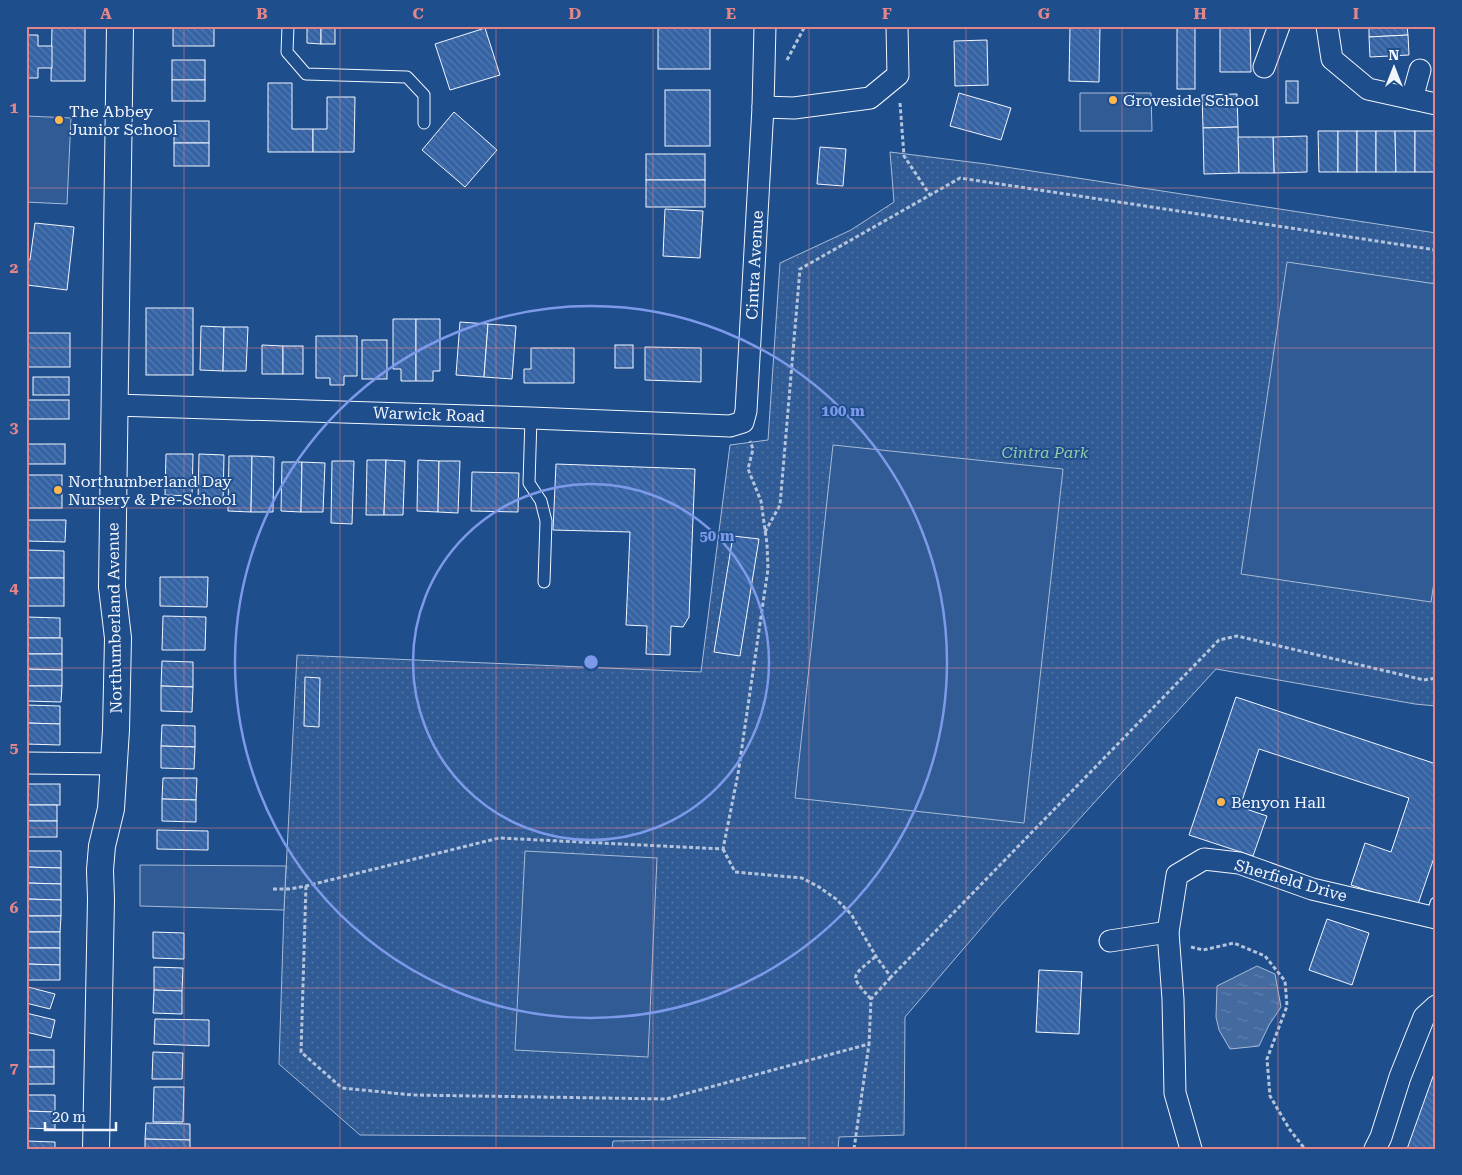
<svg xmlns="http://www.w3.org/2000/svg" width="1462" height="1175" font-family="'Roboto Serif',serif">
  <defs>
    <pattern id="park-dots" width="8" height="8" patternUnits="userSpaceOnUse" patternTransform="scale(1.25)"><rect width="8" height="8" fill="#305b95"/><path d="M2 2h.1M6 6h.1" fill="none" stroke="#4e73a5" stroke-width="1.8" stroke-linecap="round"/></pattern>
    <pattern id="water-ripples" width="26" height="14" patternUnits="userSpaceOnUse" patternTransform="scale(1.25)"><rect width="26" height="14" fill="#446ba0"/><path d="M2 4q2-2 4 0t4 0M15 11q2-2 4 0t4 0" fill="none" stroke="#5f81ae"/></pattern>
    <pattern id="building-back-hatch" width="6" height="6" patternUnits="userSpaceOnUse" patternTransform="scale(1.25)"><rect width="6" height="6" fill="#3563a3"/><path d="M-1 5l2 2M0 0l6 6M5-1l2 2" fill="none" stroke="#537ab1"/></pattern>
  </defs>
  <rect width="100%" height="100%" fill="#1f4e8c"/>
  <!-- park -->
  <path fill="url(#park-dots)" stroke="#a8bbd7" d="M890,152L986,164L1436,233V706L1415,704L1216,669L1001,905L905,1017L904,1135L839,1137L838,1149H612L613,1141L806,1138L360,1135L279,1064L284,910L297,655L701,672L730,445L768,440L780,263L851,230L894,202Z"/>
  <!-- pitch -->
  <g fill="#305b95" stroke="#a8bbd7">
    <path d="M1080,93H1151L1152,131H1080Z"/>
    <path d="M26,116L71,118L67,204L26,202Z"/>
    <path d="M1287,262L1436,284V569L1431,602L1241,574Z"/>
    <path d="M833,445L1063,469L1024,823L795,798Z"/>
    <path d="M525,851L657,858L648,1057L515,1050Z"/>
    <path d="M140,865L286,866L284,910L140,906Z"/>
  </g>
  <!-- water -->
  <path fill="url(#water-ripples)" stroke="#a8bbd7" d="M1257,966L1275,974L1281,1007L1269,1025L1259,1046L1230,1049L1219,1030L1216,1017L1217,986Z"/>
  <!-- building -->
  <g fill="url(#building-back-hatch)" stroke="#f2f6ff">
    <path d="M52,26H85V81H51Z"/>
    <rect x="173" y="26" width="41" height="20"/>
    <path d="M307,26H321V44L307,43Z"/>
    <rect x="321" y="26" width="14" height="18"/>
    <rect x="658" y="26" width="52" height="43"/>
    <path d="M1070,26H1100L1099,82L1069,81Z"/>
    <rect x="1177" y="26" width="18" height="63"/>
    <path d="M1220,26H1250L1251,72H1220Z"/>
    <path d="M1369,26H1407L1408,35L1369,37Z"/>
    <path d="M485,28L500,75L450,90L435,44Z"/>
    <path d="M26,35H38V46H52V68H38V78H26Z"/>
    <path d="M1408,35L1409,55L1370,57L1369,37Z"/>
    <path d="M987,40L988,85L955,86L954,41Z"/>
    <rect x="172" y="60" width="33" height="20"/>
    <rect x="172" y="80" width="33" height="21"/>
    <rect x="1286" y="81" width="12" height="22"/>
    <path d="M268,83H292V129H313V152H268Z"/>
    <rect x="665" y="90" width="45" height="56"/>
    <path d="M959,93L1011,108L1001,140L950,126Z"/>
    <path d="M1237,94L1238,127L1203,128L1202,95Z"/>
    <path d="M327,97H355L354,152H313V129H327Z"/>
    <path d="M454,112L497,150L465,187L422,150Z"/>
    <rect x="174" y="121" width="35" height="22"/>
    <path d="M1238,127L1239,173L1204,174L1203,128Z"/>
    <path d="M1318,131H1338V172H1319Z"/>
    <rect x="1338" y="131" width="19" height="41"/>
    <rect x="1357" y="131" width="19" height="41"/>
    <path d="M1376,131H1395L1396,172H1376Z"/>
    <path d="M1395,131H1415V172H1396Z"/>
    <rect x="1415" y="131" width="19" height="41"/>
    <path d="M1307,136V172L1274,173L1273,137Z"/>
    <path d="M1238,137H1273L1274,173H1239Z"/>
    <rect x="174" y="143" width="35" height="23"/>
    <path d="M820,147L846,149L843,186L817,184Z"/>
    <rect x="646" y="154" width="59" height="26"/>
    <rect x="646" y="180" width="59" height="27"/>
    <path d="M665,209L703,211L700,258L663,256Z"/>
    <path d="M35,223L74,227L67,290L27,285L26,259L30,260Z"/>
    <rect x="146" y="308" width="47" height="67"/>
    <path d="M393,319H416V381H401V369H393Z"/>
    <path d="M416,319H440V371H433V381H416Z"/>
    <path d="M460,322L488,324L484,377L456,375Z"/>
    <path d="M488,324L516,326L512,379L484,377Z"/>
    <path d="M201,326L224,327L223,371L200,370Z"/>
    <path d="M224,327H248L246,371H223Z"/>
    <rect x="26" y="333" width="44" height="34"/>
    <path d="M316,336H357V376H344V385H330V378H316Z"/>
    <rect x="362" y="340" width="25" height="39"/>
    <path d="M262,345L283,346V374H262Z"/>
    <rect x="615" y="345" width="18" height="23"/>
    <rect x="283" y="346" width="20" height="28"/>
    <path d="M645,347L701,348V382L645,380Z"/>
    <path d="M531,348H574V383H524V369H531Z"/>
    <rect x="33" y="377" width="36" height="18"/>
    <rect x="26" y="400" width="43" height="19"/>
    <rect x="26" y="444" width="39" height="20"/>
    <path d="M166,454H193L192,496L165,495Z"/>
    <path d="M199,454L224,455L223,502H198Z"/>
    <path d="M229,456H252L251,512L228,511Z"/>
    <path d="M252,456L274,457L273,512H251Z"/>
    <path d="M367,460H386L384,515H366Z"/>
    <path d="M386,460L405,461L403,515H384Z"/>
    <path d="M418,460L439,461L438,512L417,511Z"/>
    <path d="M332,461H354L352,524L331,523Z"/>
    <path d="M439,461H460L458,513L438,512Z"/>
    <path d="M282,462H302L301,512L281,511Z"/>
    <path d="M302,462L325,463L323,512H301Z"/>
    <path d="M556,464L695,469L689,617L683,627L671,626L670,655L646,654L647,626L626,625L630,532L553,530Z"/>
    <path d="M472,472L519,473L518,512L471,511Z"/>
    <rect x="26" y="475" width="36" height="33"/>
    <path d="M26,520H66L65,542L26,541Z"/>
    <path d="M733,536L759,539L740,656L714,652Z"/>
    <path d="M26,550L64,551V578H26Z"/>
    <path d="M160,577H208L207,607L160,606Z"/>
    <rect x="26" y="578" width="38" height="28"/>
    <path d="M163,616L206,617L205,650H162Z"/>
    <path d="M27,617L60,618V638H27Z"/>
    <rect x="26" y="638" width="36" height="16"/>
    <path d="M26,654H62V670L26,669Z"/>
    <path d="M162,661L193,662V687L161,686Z"/>
    <path d="M26,669L62,670V686H26Z"/>
    <path d="M305,677L320,678L319,727L304,726Z"/>
    <path d="M26,686H62L61,702L26,701Z"/>
    <path d="M161,686L193,687L192,712L161,711Z"/>
    <path d="M1236,697L1436,764V852L1417,907L1351,885L1365,843L1391,852L1409,798L1259,749L1240,807L1267,816L1253,856L1189,835Z"/>
    <path d="M26,705L60,706V724L26,723Z"/>
    <path d="M26,723L60,724V745L26,744Z"/>
    <path d="M162,725L195,726V747L161,746Z"/>
    <path d="M161,746L195,747L194,769L161,768Z"/>
    <path d="M163,778H197L196,800L162,799Z"/>
    <rect x="26" y="784" width="34" height="21"/>
    <path d="M162,799L196,800V822L162,821Z"/>
    <rect x="27" y="805" width="30" height="16"/>
    <rect x="27" y="821" width="30" height="16"/>
    <path d="M157,830L208,831V850L157,849Z"/>
    <path d="M26,851H61V868L26,867Z"/>
    <path d="M26,867L61,868V884L26,883Z"/>
    <path d="M26,883L61,884V900L26,899Z"/>
    <path d="M26,899L61,900V916H26Z"/>
    <path d="M26,916H61L60,932H26Z"/>
    <path d="M1327,919L1369,933L1352,985L1309,970Z"/>
    <rect x="26" y="932" width="34" height="16"/>
    <path d="M153,932L184,933V959L153,958Z"/>
    <path d="M26,948H60V965L26,964Z"/>
    <path d="M26,964L60,965V980H26Z"/>
    <path d="M154,967L183,968L182,991L154,990Z"/>
    <path d="M1039,970L1082,972L1079,1034L1036,1032Z"/>
    <path d="M28,987L55,994L50,1009L26,1003V995Z"/>
    <path d="M154,990L182,991V1014L153,1013Z"/>
    <path d="M26,1013L55,1020L51,1038L26,1032Z"/>
    <path d="M155,1019L209,1020V1046L154,1044Z"/>
    <rect x="26" y="1050" width="28" height="17"/>
    <path d="M153,1052L183,1053L182,1079H152Z"/>
    <rect x="26" y="1067" width="28" height="17"/>
    <path d="M1436,1068V1149H1407Z"/>
    <path d="M154,1087H184L183,1122H153Z"/>
    <path d="M26,1095H55V1112L26,1111Z"/>
    <path d="M26,1111L55,1112V1129L26,1128Z"/>
    <path d="M146,1123L190,1124V1140L145,1139Z"/>
    <path d="M145,1139L190,1140V1149H145Z"/>
    <path d="M26,1141L55,1142V1149H26Z"/>
  </g>
  <g fill="none" stroke-linecap="round" stroke-linejoin="round">
    <!-- service casing -->
    <g stroke="#f2f6ff" stroke-width="13">
      <g id="service">
        <path d="M288,26L287,52L306,74L407,77L424,95V123"/>
        <path d="M531,418L529,483L541,501L546,521L544,582"/>
        <path d="M1432,916L1436,903"/>
      </g>
    </g>
    <!-- minor casing -->
    <g stroke="#f2f6ff" stroke-width="23">
      <g id="minor">
        <path d="M1327,26L1332,59L1368,89L1436,104"/>
        <path d="M1264,67L1279,26"/>
        <path d="M1412,99L1420,70"/>
        <path d="M763,107L794,108L870,98L898,75L897,26"/>
        <path d="M115,405L531,418L730,426L743,422L746,411L763,107L765,26"/>
        <path d="M26,763L114,764"/>
        <path d="M1110,941L1168,932"/>
        <path d="M1191,1149L1175,1093L1173,999L1168,932L1177,875L1204,859L1239,863L1312,889L1436,918"/>
        <path d="M1375,1149L1381,1137L1400,1077L1424,1017L1436,1006"/>
      </g>
    </g>
    <!-- tertiary casing -->
    <g stroke="#f2f6ff" stroke-width="28">
      <path id="tertiary" d="M96,1149L101,899L100,870L102,846L111,809L116,730L118,638L112,587L120,26"/>
    </g>
    <!-- path -->
    <g stroke="#b3c4dc" stroke-width="3" stroke-dasharray="4 2.5" stroke-linecap="butt">
      <path d="M787,60L805,26"/>
      <path d="M900,103L904,156L930,195"/>
      <path d="M765,532L780,505L800,269L960,178L1436,250"/>
      <path d="M723,849L735,872L802,878L819,887L836,899L851,914L877,958L891,977L1219,640L1237,636L1424,680L1436,678"/>
      <path d="M306,886L301,1052L342,1088L413,1095L666,1099L869,1044L871,999L891,977"/>
      <path d="M273,889H290L306,886L499,838L723,849L738,774L768,569L767,544L761,501L748,469L753,449L750,441"/>
      <path d="M1191,947L1203,950L1234,943L1265,956L1285,981L1287,1006L1267,1059L1270,1096L1290,1130L1305,1149"/>
      <path d="M871,999C848,974 852,977 876,956"/>
      <path d="M854,1149L869,1044"/>
    </g>
    <!-- service -->
    <use href="#service" stroke="#1f4e8c" stroke-width="11"/>
    <!-- minor -->
    <use href="#minor" stroke="#1f4e8c" stroke-width="21"/>
    <!-- tertiary -->
    <use href="#tertiary" stroke="#1f4e8c" stroke-width="26"/>
  </g>
  <!-- grid -->
  <path fill="none" stroke="#e38589" stroke-width="1" stroke-opacity="0.55" d="M184,26V1149M340,26V1149M496,26V1149M653,26V1149M809,26V1149M966,26V1149M1122,26V1149M1278,26V1149M26,188H1436M26,348H1436M26,508H1436M26,668H1436M26,828H1436M26,988H1436"/>
  <!-- distance rings -->
  <g fill="none" stroke="#7d9aea" stroke-width="2.5">
    <circle cx="591" cy="662" r="178"/>
    <circle cx="591" cy="662" r="356"/>
  </g>
  <!-- markers -->
  <g fill="#ffb74d" stroke="#1f4e8c" stroke-width="2">
    <circle cx="1113" cy="100" r="5"/>
    <circle cx="59" cy="120" r="5"/>
    <circle cx="58" cy="490" r="5"/>
    <circle cx="1221" cy="802" r="5"/>
  </g>
  <g text-anchor="middle" stroke-width="4" stroke-linejoin="round" paint-order="stroke">
    <!-- poi labels -->
    <g font-size="16" fill="#f2f6ff" stroke="#1f4e8c" text-anchor="start">
      <text x="1123" y="106">Groveside School</text>
      <text x="69" y="117">The Abbey<tspan x="69" dy="18">Junior School</tspan></text>
      <text x="68" y="487">Northumberland Day<tspan x="68" dy="18">Nursery &amp; Pre-School</tspan></text>
      <text x="1231" y="808">Benyon Hall</text>
    </g>
    <!-- street labels -->
    <g font-size="16" fill="#f2f6ff" stroke="#1f4e8c">
      <text transform="translate(754 265) rotate(-87)" y="6">Cintra Avenue</text>
      <text transform="translate(429 414) rotate(2)" y="6">Warwick Road</text>
      <text transform="translate(114 618) rotate(-91)" y="6">Northumberland Avenue</text>
      <text transform="translate(1291 880) rotate(16)" y="6">Sherfield Drive</text>
    </g>
    <!-- park labels -->
    <g font-size="16" font-style="italic" fill="#97c8a6" stroke="#1f4e8c">
      <text x="1045" y="458">Cintra Park</text>
    </g>
  </g>
  <circle cx="591" cy="662" r="8" fill="#7d9aea" stroke="#1f4e8c" stroke-width="2.5"/>
  <g font-size="15" text-anchor="middle" font-weight="bold" fill="#7d9aea" stroke="#1f4e8c" stroke-width="4" stroke-linejoin="round" paint-order="stroke">
    <text x="843" y="416">100 m</text>
    <text x="717" y="541">50 m</text>
  </g>
  <!-- border -->
  <rect width="1462" height="1175" fill="none" stroke="#1f4e8c" stroke-width="55"/>
  <!-- north arrow -->
  <g transform="translate(1394 68)" stroke="#1f4e8c" stroke-width="4" paint-order="stroke">
  <path d="M0-4L9 19L0 12L-9 19Z" fill="#f2f6ff"/>
  <text y="-8" font-size="14" font-weight="bold" text-anchor="middle" fill="#f2f6ff">N</text>
  </g>
  <!-- scale -->
  <path d="M45 1122v8h71v-8" fill="none" stroke="#f2f6ff" stroke-width="2.5"/>
  <text x="52" y="1122" font-size="15" fill="#f2f6ff" stroke="#1f4e8c" stroke-width="4" paint-order="stroke">20 m</text>
  <rect x="28" y="28" width="1406" height="1120" fill="none" stroke="#e38589" stroke-width="2"/>
  <g font-size="16" text-anchor="middle" font-weight="bold" fill="#e38589">
    <text x="106" y="19">A</text>
    <text x="262" y="19">B</text>
    <text x="418" y="19">C</text>
    <text x="575" y="19">D</text>
    <text x="731" y="19">E</text>
    <text x="887" y="19">F</text>
    <text x="1044" y="19">G</text>
    <text x="1200" y="19">H</text>
    <text x="1356" y="19">I</text>
    <text x="14" y="113">1</text>
    <text x="14" y="273">2</text>
    <text x="14" y="433">3</text>
    <text x="14" y="593">4</text>
    <text x="14" y="753">5</text>
    <text x="14" y="913">6</text>
    <text x="14" y="1073">7</text>
  </g>
</svg>
